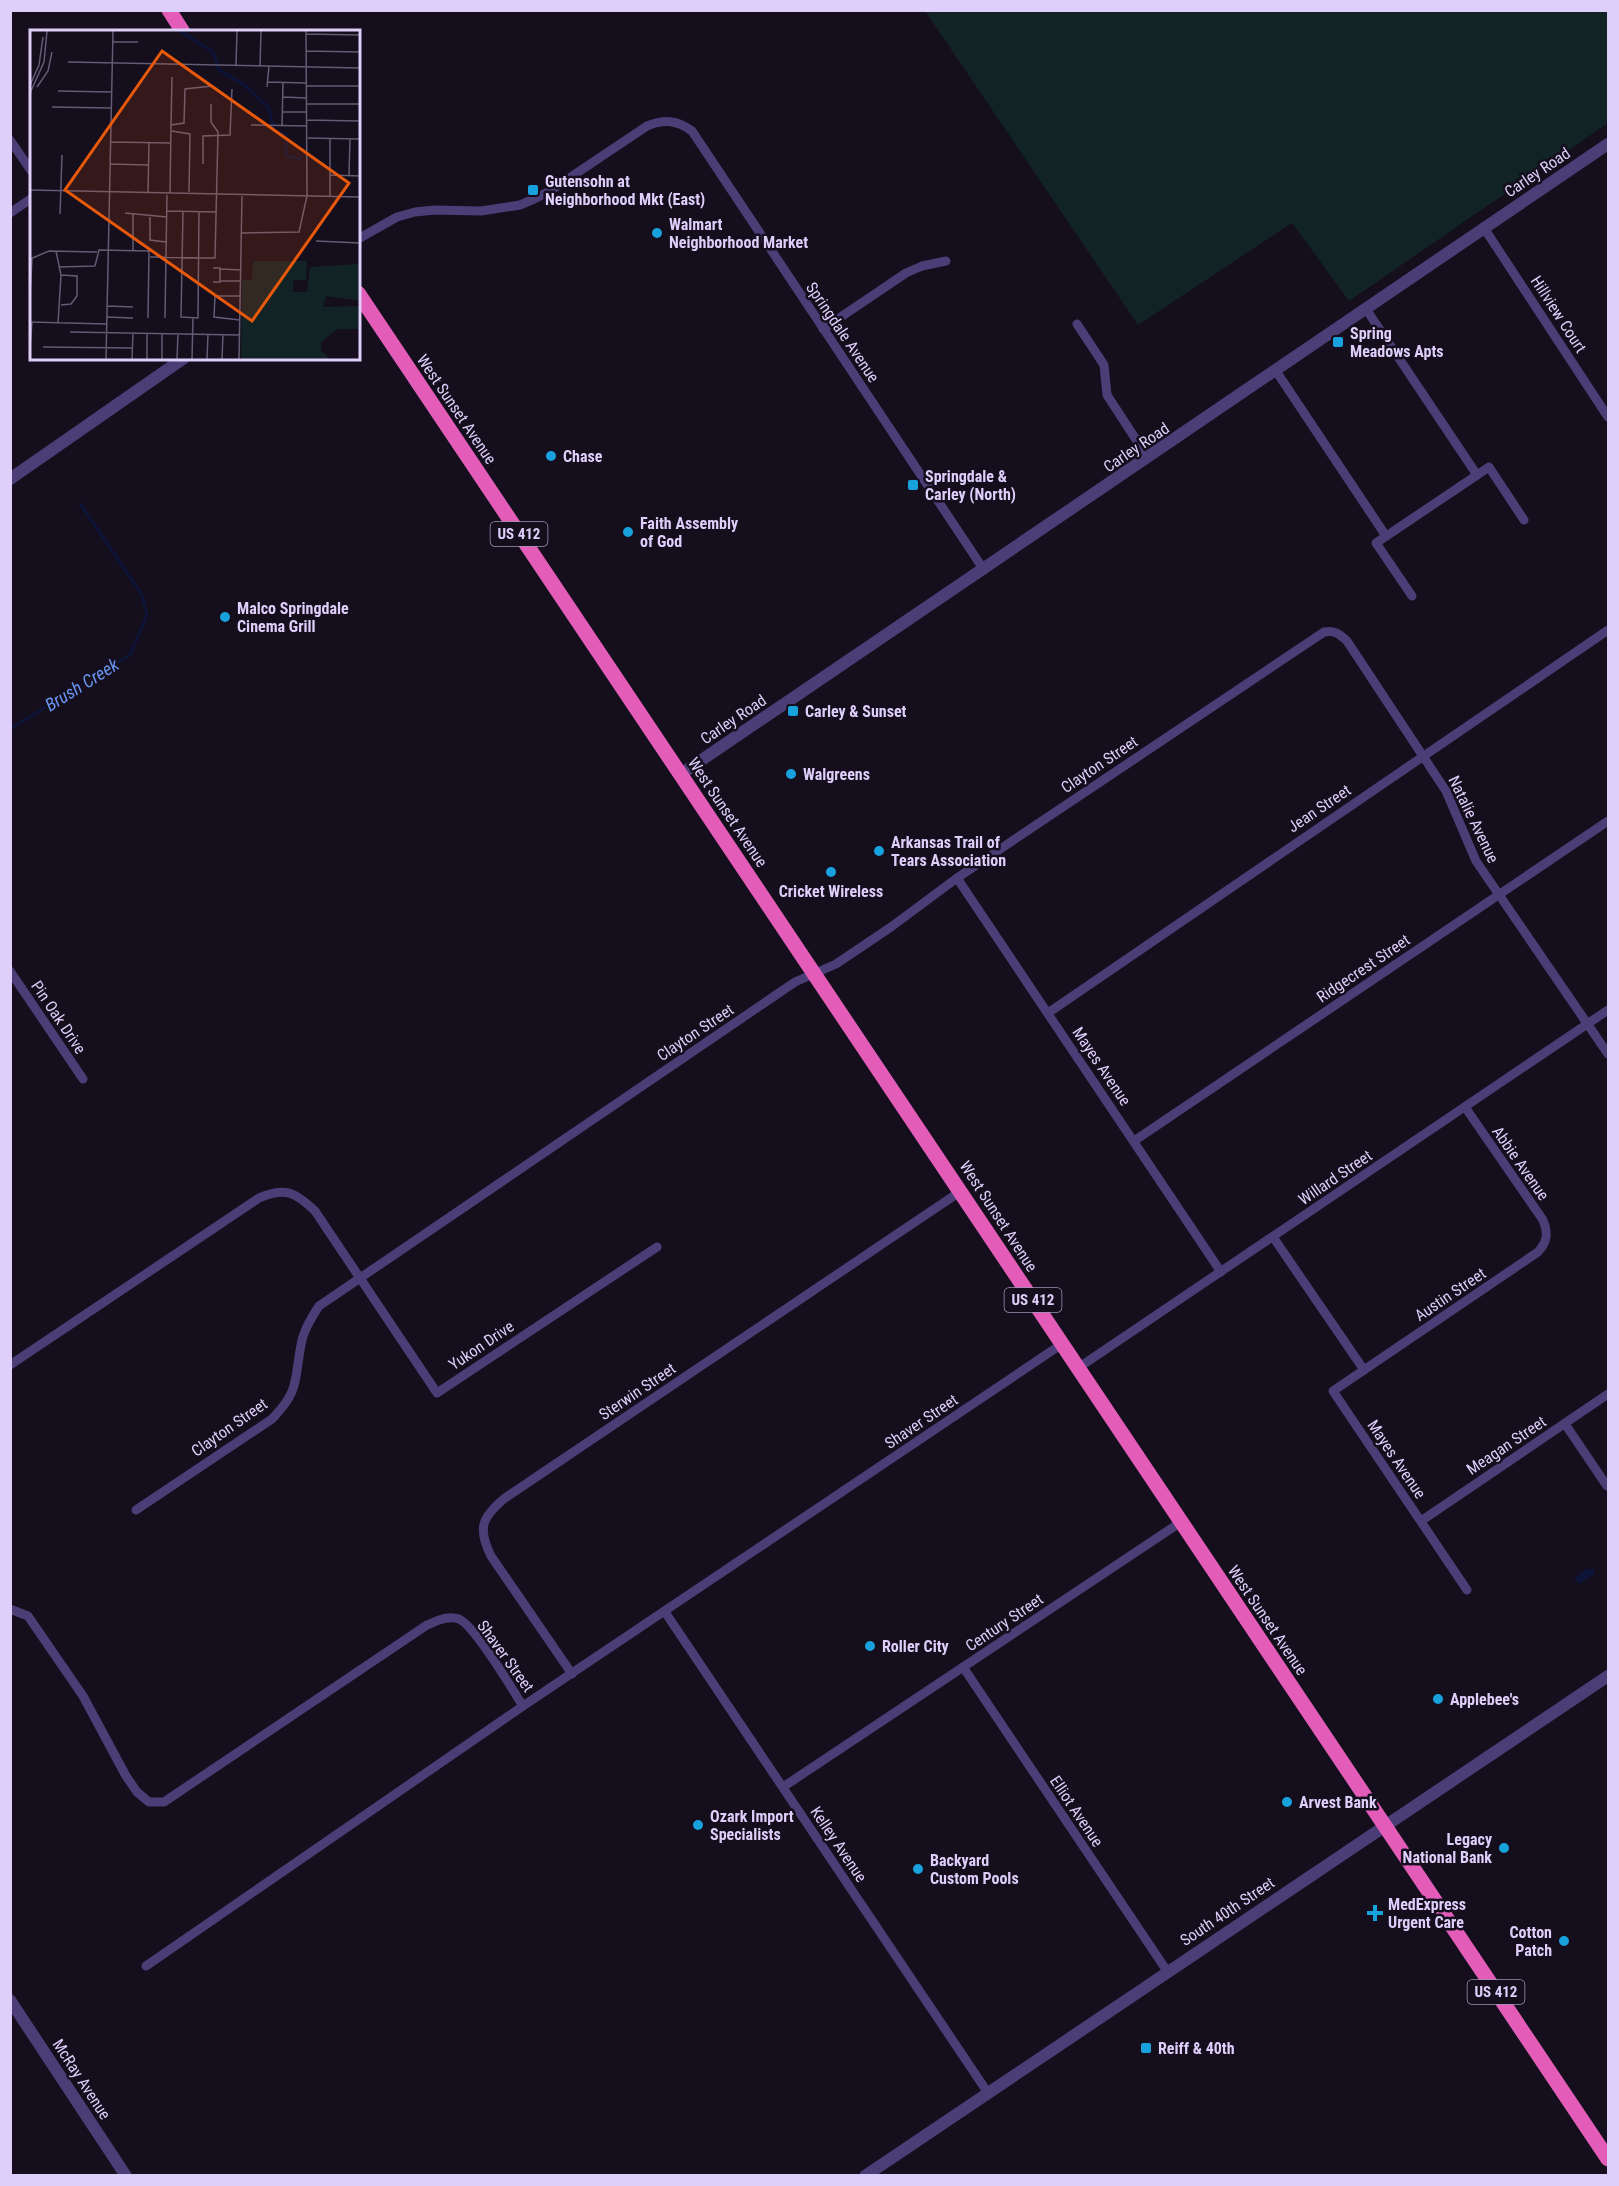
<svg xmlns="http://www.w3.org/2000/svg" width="1619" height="2186" font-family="'Roboto Condensed',sans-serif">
  <rect width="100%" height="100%" fill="#140e1d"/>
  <!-- green -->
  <path fill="#122326" d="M925,11H1608V123L1349,301L1292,223L1138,325Z"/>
  <!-- water -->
  <path fill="#0d1437" d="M1586,1569H1593L1595,1574L1579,1584L1574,1578Z"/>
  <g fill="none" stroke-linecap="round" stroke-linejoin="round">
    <!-- stream -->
    <path stroke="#0d1437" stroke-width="3" d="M10,729L130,655L147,615L142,595L81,505"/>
    <!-- minor -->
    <g stroke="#4b3e77" stroke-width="9">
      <path d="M10,140L32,172"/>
      <path d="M10,213L32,198"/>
      <path d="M1484,228L1608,417"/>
      <path d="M358,239L397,217L415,212L435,210L481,211L520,205L534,199L550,191L647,126C664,119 677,120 692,131L984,570"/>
      <path d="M1366,309L1477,475"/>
      <path d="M1077,324L1104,365L1107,395L1148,458"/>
      <path d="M823,329L906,273L922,266L946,261"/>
      <path d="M1276,371L1386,536"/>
      <path d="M1412,596L1376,543L1489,467L1524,520"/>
      <path d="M957,878L1221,1272"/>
      <path d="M10,971L83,1079"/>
      <path d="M1048,1013L1608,630"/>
      <path d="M1465,1107L1543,1220C1548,1233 1548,1241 1538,1252L1333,1391L1467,1590"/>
      <path d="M1134,1141L1608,821"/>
      <path d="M1273,1237L1364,1370"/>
      <path d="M10,1365L259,1198C286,1187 295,1192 315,1211L437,1393L657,1247"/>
      <path d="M1078,1368L1608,1010"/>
      <path d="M1565,1424L1607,1486"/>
      <path d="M136,1510L272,1419C300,1390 294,1381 301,1345C303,1331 311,1318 319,1306L795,982L836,964L891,927L957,878L1324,632C1335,630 1339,634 1347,641L1446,791L1476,861L1608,1054"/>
      <path d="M1421,1521L1608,1394"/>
      <path d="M10,1609L28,1616L83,1696L126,1776L137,1792L149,1802H164L427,1625C437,1621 448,1615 459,1619C475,1626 512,1689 523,1706L1062,1344"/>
      <path d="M665,1612L988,2093"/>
      <path d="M963,1667L1167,1971"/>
      <path d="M572,1674L491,1556C477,1528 482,1517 505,1498L961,1191"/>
      <path d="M783,1787L1181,1522"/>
      <path d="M146,1966L523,1706"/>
    </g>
    <!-- tertiary -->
    <g stroke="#4b3e77" stroke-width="12">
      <path d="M10,479L184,358"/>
      <path d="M681,774L1608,144"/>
      <path d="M10,2000L126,2176"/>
      <path d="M865,2176L1608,1676"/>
    </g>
    <!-- trunk -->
    <g stroke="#e25cb8" stroke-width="15">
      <path d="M169,10L183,32"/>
      <path d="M358,293L1608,2159"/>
    </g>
  </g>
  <!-- markers -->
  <g fill="#17a2de" stroke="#140e1d" stroke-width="2">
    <rect x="527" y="184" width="12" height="12" rx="3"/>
    <circle cx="657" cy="233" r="6"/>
    <rect x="1332" y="336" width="12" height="12" rx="3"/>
    <circle cx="551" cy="456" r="6"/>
    <rect x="907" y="479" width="12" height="12" rx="3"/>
    <circle cx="628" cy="532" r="6"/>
    <circle cx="225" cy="617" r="6"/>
    <rect x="787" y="705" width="12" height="12" rx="3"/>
    <circle cx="791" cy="774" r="6"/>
    <circle cx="879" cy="851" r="6"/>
    <circle cx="831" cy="872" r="6"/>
    <circle cx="870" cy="1646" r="6"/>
    <circle cx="1438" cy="1699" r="6"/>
    <circle cx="1287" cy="1802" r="6"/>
    <circle cx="698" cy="1825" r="6"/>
    <circle cx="1504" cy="1848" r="6"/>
    <circle cx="918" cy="1869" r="6"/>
    <path d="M1372 1904h6v6h6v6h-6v6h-6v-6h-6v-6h6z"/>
    <circle cx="1564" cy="1941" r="6"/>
    <rect x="1140" y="2042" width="12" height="12" rx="3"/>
  </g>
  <g text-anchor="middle" stroke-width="5" stroke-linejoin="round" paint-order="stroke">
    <!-- shield labels -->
    <g fill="#140e1d" stroke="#a195b8" stroke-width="1.5">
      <rect x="490.5" y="522" width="57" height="24" rx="4.5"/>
      <rect x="1004.5" y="1288" width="57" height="24" rx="4.5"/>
      <rect x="1467.5" y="1980" width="57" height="24" rx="4.5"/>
    </g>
    <g font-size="15" font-weight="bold" fill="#ddcffa">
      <text x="519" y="539">US 412</text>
      <text x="1033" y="1305">US 412</text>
      <text x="1496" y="1997">US 412</text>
    </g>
    <!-- street labels -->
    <g font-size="16" fill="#ddcffa" stroke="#140e1d">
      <text transform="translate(1537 172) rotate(-34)" y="6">Carley Road</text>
      <text transform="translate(1559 314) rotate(57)" y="6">Hillview Court</text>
      <text transform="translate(843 332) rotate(56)" y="6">Springdale Avenue</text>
      <text transform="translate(457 409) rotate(56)" y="6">West Sunset Avenue</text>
      <text transform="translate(1136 447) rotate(-34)" y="6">Carley Road</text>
      <text transform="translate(733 719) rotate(-34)" y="6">Carley Road</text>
      <text transform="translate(1099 764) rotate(-34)" y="6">Clayton Street</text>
      <text transform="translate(1319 808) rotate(-34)" y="6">Jean Street</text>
      <text transform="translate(728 812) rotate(56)" y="6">West Sunset Avenue</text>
      <text transform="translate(1474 819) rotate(64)" y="6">Natalie Avenue</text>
      <text transform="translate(1363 968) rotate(-34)" y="6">Ridgecrest Street</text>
      <text transform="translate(59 1017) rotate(56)" y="6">Pin Oak Drive</text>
      <text transform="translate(695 1032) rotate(-34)" y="6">Clayton Street</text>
      <text transform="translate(1102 1066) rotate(56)" y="6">Mayes Avenue</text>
      <text transform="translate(1521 1163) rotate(55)" y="6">Abbie Avenue</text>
      <text transform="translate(1335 1177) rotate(-34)" y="6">Willard Street</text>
      <text transform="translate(999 1216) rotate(57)" y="6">West Sunset Avenue</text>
      <text transform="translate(1450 1294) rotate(-34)" y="6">Austin Street</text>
      <text transform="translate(481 1345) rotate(-34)" y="6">Yukon Drive</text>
      <text transform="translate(637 1391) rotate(-34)" y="6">Sterwin Street</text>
      <text transform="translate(921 1421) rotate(-34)" y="6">Shaver Street</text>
      <text transform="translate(229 1427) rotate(-35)" y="6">Clayton Street</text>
      <text transform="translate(1506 1445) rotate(-34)" y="6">Meagan Street</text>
      <text transform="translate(1397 1459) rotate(56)" y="6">Mayes Avenue</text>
      <text transform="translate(1268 1620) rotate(56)" y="6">West Sunset Avenue</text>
      <text transform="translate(1004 1622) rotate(-34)" y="6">Century Street</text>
      <text transform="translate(506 1656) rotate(54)" y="6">Shaver Street</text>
      <text transform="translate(1077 1811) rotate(56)" y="6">Elliot Avenue</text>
      <text transform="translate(839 1844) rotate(56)" y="6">Kelley Avenue</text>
      <text transform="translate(1227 1911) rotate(-34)" y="6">South 40th Street</text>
      <text transform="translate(82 2079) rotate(57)" y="6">McRay Avenue</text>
    </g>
    <!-- poi labels -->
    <g font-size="16" font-weight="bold" fill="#ddcffa" stroke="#140e1d" text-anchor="start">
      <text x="545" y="187">Gutensohn at<tspan x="545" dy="18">Neighborhood Mkt (East)</tspan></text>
      <text x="669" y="230">Walmart<tspan x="669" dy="18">Neighborhood Market</tspan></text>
      <text x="1350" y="339">Spring<tspan x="1350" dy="18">Meadows Apts</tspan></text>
      <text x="563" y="462">Chase</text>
      <text x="925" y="482">Springdale &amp;<tspan x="925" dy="18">Carley (North)</tspan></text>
      <text x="640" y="529">Faith Assembly<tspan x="640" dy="18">of God</tspan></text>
      <text x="237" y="614">Malco Springdale<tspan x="237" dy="18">Cinema Grill</tspan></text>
      <text x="805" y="717">Carley &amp; Sunset</text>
      <text x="803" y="780">Walgreens</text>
      <text x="891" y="848">Arkansas Trail of<tspan x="891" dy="18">Tears Association</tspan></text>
      <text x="831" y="897" text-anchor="middle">Cricket Wireless</text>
      <text x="882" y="1652">Roller City</text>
      <text x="1450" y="1705">Applebee's</text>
      <text x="1299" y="1808">Arvest Bank</text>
      <text x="710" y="1822">Ozark Import<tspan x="710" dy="18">Specialists</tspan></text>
      <text x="1492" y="1845" text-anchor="end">Legacy<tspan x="1492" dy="18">National Bank</tspan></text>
      <text x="930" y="1866">Backyard<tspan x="930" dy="18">Custom Pools</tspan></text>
      <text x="1388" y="1910">MedExpress<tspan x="1388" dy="18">Urgent Care</tspan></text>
      <text x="1552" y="1938" text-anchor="end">Cotton<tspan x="1552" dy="18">Patch</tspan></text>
      <text x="1158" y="2054">Reiff &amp; 40th</text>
    </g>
    <!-- water labels -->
    <g font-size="18" font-style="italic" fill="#6895ef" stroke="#140e1d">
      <text transform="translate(82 685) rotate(-32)" y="6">Brush Creek</text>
    </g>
  </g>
  <!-- overview -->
  <g transform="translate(30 30)">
    <rect width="330" height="330" fill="#140e1d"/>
    <path d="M223,231H277L276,250H263V262H277L280,237L330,234V271L296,266L293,277L330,276V299H307L291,312V320L300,329H211L212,250H222Z" fill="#122326"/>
    <path fill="none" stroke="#0d1437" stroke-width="3" d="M150,1L183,22L189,40L213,54L238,77L245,101L256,105V126L271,129"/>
    <path fill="none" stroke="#645b75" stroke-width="1.5" d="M276,4L330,5M82,12H108M276,21L330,22M38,32L330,38M206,35L207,1M230,36L231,1M237,52L276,53M0,55L9,35L13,7M276,56H330M7,57L18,41L22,22M237,57L239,36M28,61L81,62M0,63L14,32L17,1M253,67L276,68M277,74H330M22,77L81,78M253,82H277M277,90L330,91M141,95L142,47M221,95L277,96M252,96L253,52M142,101L160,104L159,162M278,108L330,109M80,112L141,113M80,134L118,135M173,134V106L200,105L202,59M300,145L330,146M319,145L320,109M0,160L330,167M118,162L119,112M140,163L141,95L154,93L155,59L182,56M300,166V109M137,181L186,182M153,181L151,287L168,288L169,182M95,183L137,187M30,184L32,125M120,187V210L136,212M211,203L269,202L277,166L276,1M286,211L330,213M103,220V183M26,221L31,245L28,293M120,227L185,228L188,102L181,92V74M0,229L19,221L67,222M65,236L69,220L119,221L118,288M29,237L65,236M190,239L211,240M190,251H210M183,252H190V238H183M0,265L2,229M31,275L41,274L47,266V246L31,245M77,276L103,277M76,287L103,288M135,288L137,165M210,290L184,287L185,266H210M0,292L76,294M40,302L209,305M0,317L2,292M13,317L102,318M76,329L83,1M102,329L103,303M117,329V303M132,329V303M147,329L148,304M162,329L163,287M177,329L178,304M192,329L193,304M209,329L212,166"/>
    <path fill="#e8590c" fill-opacity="0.15" stroke="#e8590c" stroke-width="3" d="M132,21L319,153L222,291L35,160Z"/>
    <rect width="330" height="330" fill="none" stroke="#ddcffa" stroke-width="3"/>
  </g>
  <!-- border -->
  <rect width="1619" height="2186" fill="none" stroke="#ddcffa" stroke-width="24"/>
</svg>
